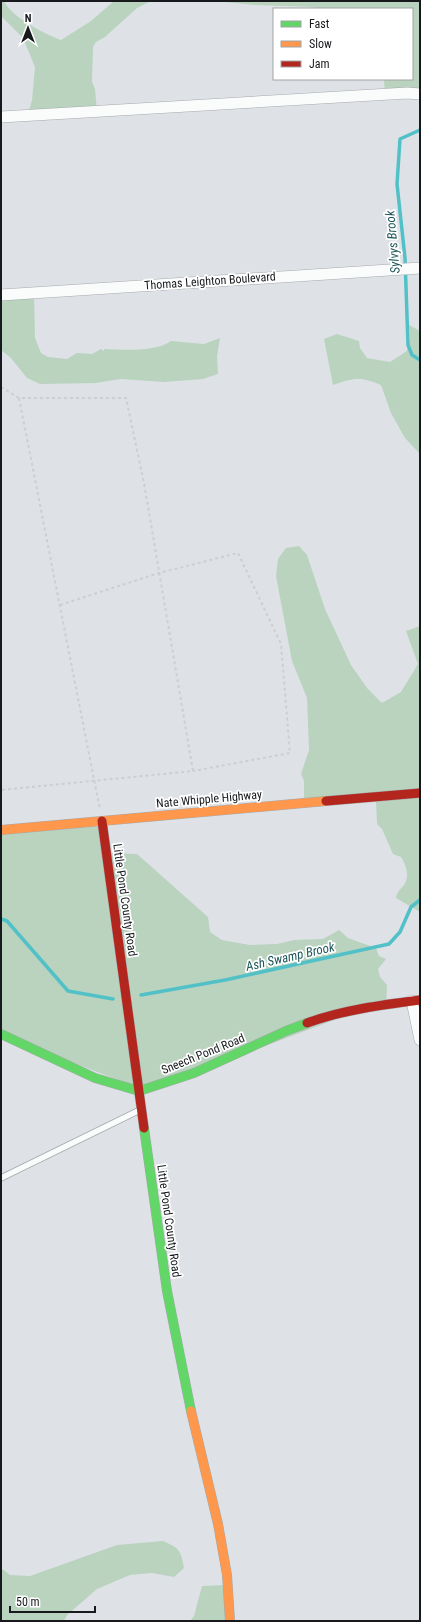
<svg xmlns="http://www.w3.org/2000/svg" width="421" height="1622" font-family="'Roboto Condensed',sans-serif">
  <rect width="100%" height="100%" fill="#dee2e6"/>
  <!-- green -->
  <g fill="#b9d3bf">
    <path d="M1,1H4C11,17 45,34 61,40L91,21L114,1H165H151L137,8L105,37L96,42L93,47L92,82L95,89L97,111L27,118L32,100L35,67L23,38L1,16Z"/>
    <path d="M215,1H420V98L385,97L384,79H412V9H323L312,7L255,5Z"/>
    <path d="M1,292L34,294L35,338L41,353L48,357L67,359L77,353L92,354L101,349L104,351V349C123,350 156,352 171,341L204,344L220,338L217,356L218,374L203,379L164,382L121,379L95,383L40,384L27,378L11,358L1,350Z"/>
    <path d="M409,325L420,331V454L405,438L391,413L381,385C360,376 353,378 333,385L324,339L337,334L359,341L360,348L367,358L390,362L407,351L410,339Z"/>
    <path d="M299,546L307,555L325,609L351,665L367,688L382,703L401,692L418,664L406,631L420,626V912L396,898C397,891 400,890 404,885C410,876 406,865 401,857L393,854L382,829L377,824L376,801L304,806V781L301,774L309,750L307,698L292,661L276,576L278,559L286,548Z"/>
    <path d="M101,826L109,853L137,854L208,917L210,932L222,940L250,945L277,944L294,940L323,939L339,930L348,938L376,948L379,956L386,959L378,969L380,977L387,985L386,1008L355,1012L147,1091L1,1035V834Z"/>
    <path d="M163,1541C179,1548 181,1550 184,1568L174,1577L152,1573L130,1575L97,1589L67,1615L64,1621H1V1568L10,1575L30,1576L117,1545Z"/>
    <path d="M227,1585L230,1621H190L194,1616L202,1586Z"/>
  </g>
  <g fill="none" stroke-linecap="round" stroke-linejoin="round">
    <!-- stream -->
    <g stroke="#52c1c7" stroke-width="3.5">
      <path d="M420,130L400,139L397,184L405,258L408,345L412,355L420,360"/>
      <path d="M1,919L7,921L68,991L113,999"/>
      <path d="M141,995L225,980L389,944L400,932L411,907L420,900"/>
    </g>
    <!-- lane casing -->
    <g stroke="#a6a9ac" stroke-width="7">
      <path id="lane" d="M1,1178L142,1109"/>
    </g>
    <!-- street casing -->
    <g stroke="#a6a9ac" stroke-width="12">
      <g id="street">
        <path d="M1,117L407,93L420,94"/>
        <path d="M1,295L420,268"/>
        <path d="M412,1001L420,1040"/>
      </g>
    </g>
    <!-- fast casing -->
    <g stroke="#a6a9ac" stroke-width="10">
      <g id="fast">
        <path d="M1,1034L95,1078L139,1091L194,1073L286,1031L307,1023"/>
        <path d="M144,1128L167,1291L191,1411"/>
      </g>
    </g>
    <!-- slow casing -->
    <g stroke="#a6a9ac" stroke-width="10">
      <g id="slow">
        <path d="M1,830L326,801"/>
        <path d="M191,1411L218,1524L227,1575L230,1621"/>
      </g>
    </g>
    <!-- jam casing -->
    <g stroke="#a6a9ac" stroke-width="10">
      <g id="jam">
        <path d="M326,801L420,793"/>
        <path d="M102,821L144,1128"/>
        <path d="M307,1023C343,1010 381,1005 420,1000"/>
      </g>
    </g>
    <!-- path -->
    <g stroke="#cdced0" stroke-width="2" stroke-dasharray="3 3" stroke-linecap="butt">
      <path d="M1,387L19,398H126L144,483L193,771L1,790"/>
      <path d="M19,398L100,810"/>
      <path d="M60,605L159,573L238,553L281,644L290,753L193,771"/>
    </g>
    <!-- lane -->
    <use href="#lane" stroke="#fafbfb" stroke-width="5.5"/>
    <!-- street -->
    <use href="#street" stroke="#fafbfb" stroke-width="11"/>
    <!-- fast -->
    <use href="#fast" stroke="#63d668" stroke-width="9"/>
    <!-- slow -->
    <use href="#slow" stroke="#ff974d" stroke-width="9"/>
    <!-- jam -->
    <use href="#jam" stroke="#b3261e" stroke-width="9"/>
  </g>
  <g text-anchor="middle" stroke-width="3.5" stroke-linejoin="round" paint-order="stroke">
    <!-- street labels -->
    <g font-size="12" fill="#17191d" stroke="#fff">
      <text transform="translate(210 281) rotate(-4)" y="4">Thomas Leighton Boulevard</text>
      <text transform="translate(209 799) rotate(-5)" y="4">Nate Whipple Highway</text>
      <text transform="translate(125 900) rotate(82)" y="4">Little Pond County Road</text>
      <text transform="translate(203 1054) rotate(-22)" y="4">Sneech Pond Road</text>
      <text transform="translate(169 1221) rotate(82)" y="4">Little Pond County Road</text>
    </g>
    <!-- water labels -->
    <g font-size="13" font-style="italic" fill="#1d5659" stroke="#fff">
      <text transform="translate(392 242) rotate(-95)" y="5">Sylvys Brook</text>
      <text transform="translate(290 956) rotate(-13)" y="5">Ash Swamp Brook</text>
    </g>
  </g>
  <!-- border -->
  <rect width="421" height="1622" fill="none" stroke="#17191d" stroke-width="4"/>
  <!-- legend -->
  <rect x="273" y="8" width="140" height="72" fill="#ffffff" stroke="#a2a3a5"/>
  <rect x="281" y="21" width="20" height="6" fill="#63d668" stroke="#a2a3a5"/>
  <text x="309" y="28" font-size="12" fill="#17191d">Fast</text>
  <rect x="281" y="41" width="20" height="6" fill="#ff974d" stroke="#a2a3a5"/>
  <text x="309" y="48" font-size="12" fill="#17191d">Slow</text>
  <rect x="281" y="61" width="20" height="6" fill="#b3261e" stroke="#a2a3a5"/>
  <text x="309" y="68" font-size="12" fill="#17191d">Jam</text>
  <!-- north arrow -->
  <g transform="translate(28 28)" stroke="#ffffff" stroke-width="3" paint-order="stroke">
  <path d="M0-3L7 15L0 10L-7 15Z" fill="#17191d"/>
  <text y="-6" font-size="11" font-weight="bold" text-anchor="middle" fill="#17191d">N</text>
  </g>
  <!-- scale -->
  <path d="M10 1606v6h85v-6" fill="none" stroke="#17191d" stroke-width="2"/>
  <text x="16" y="1606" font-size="12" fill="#17191d" stroke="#ffffff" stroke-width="3" paint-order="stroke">50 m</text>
</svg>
